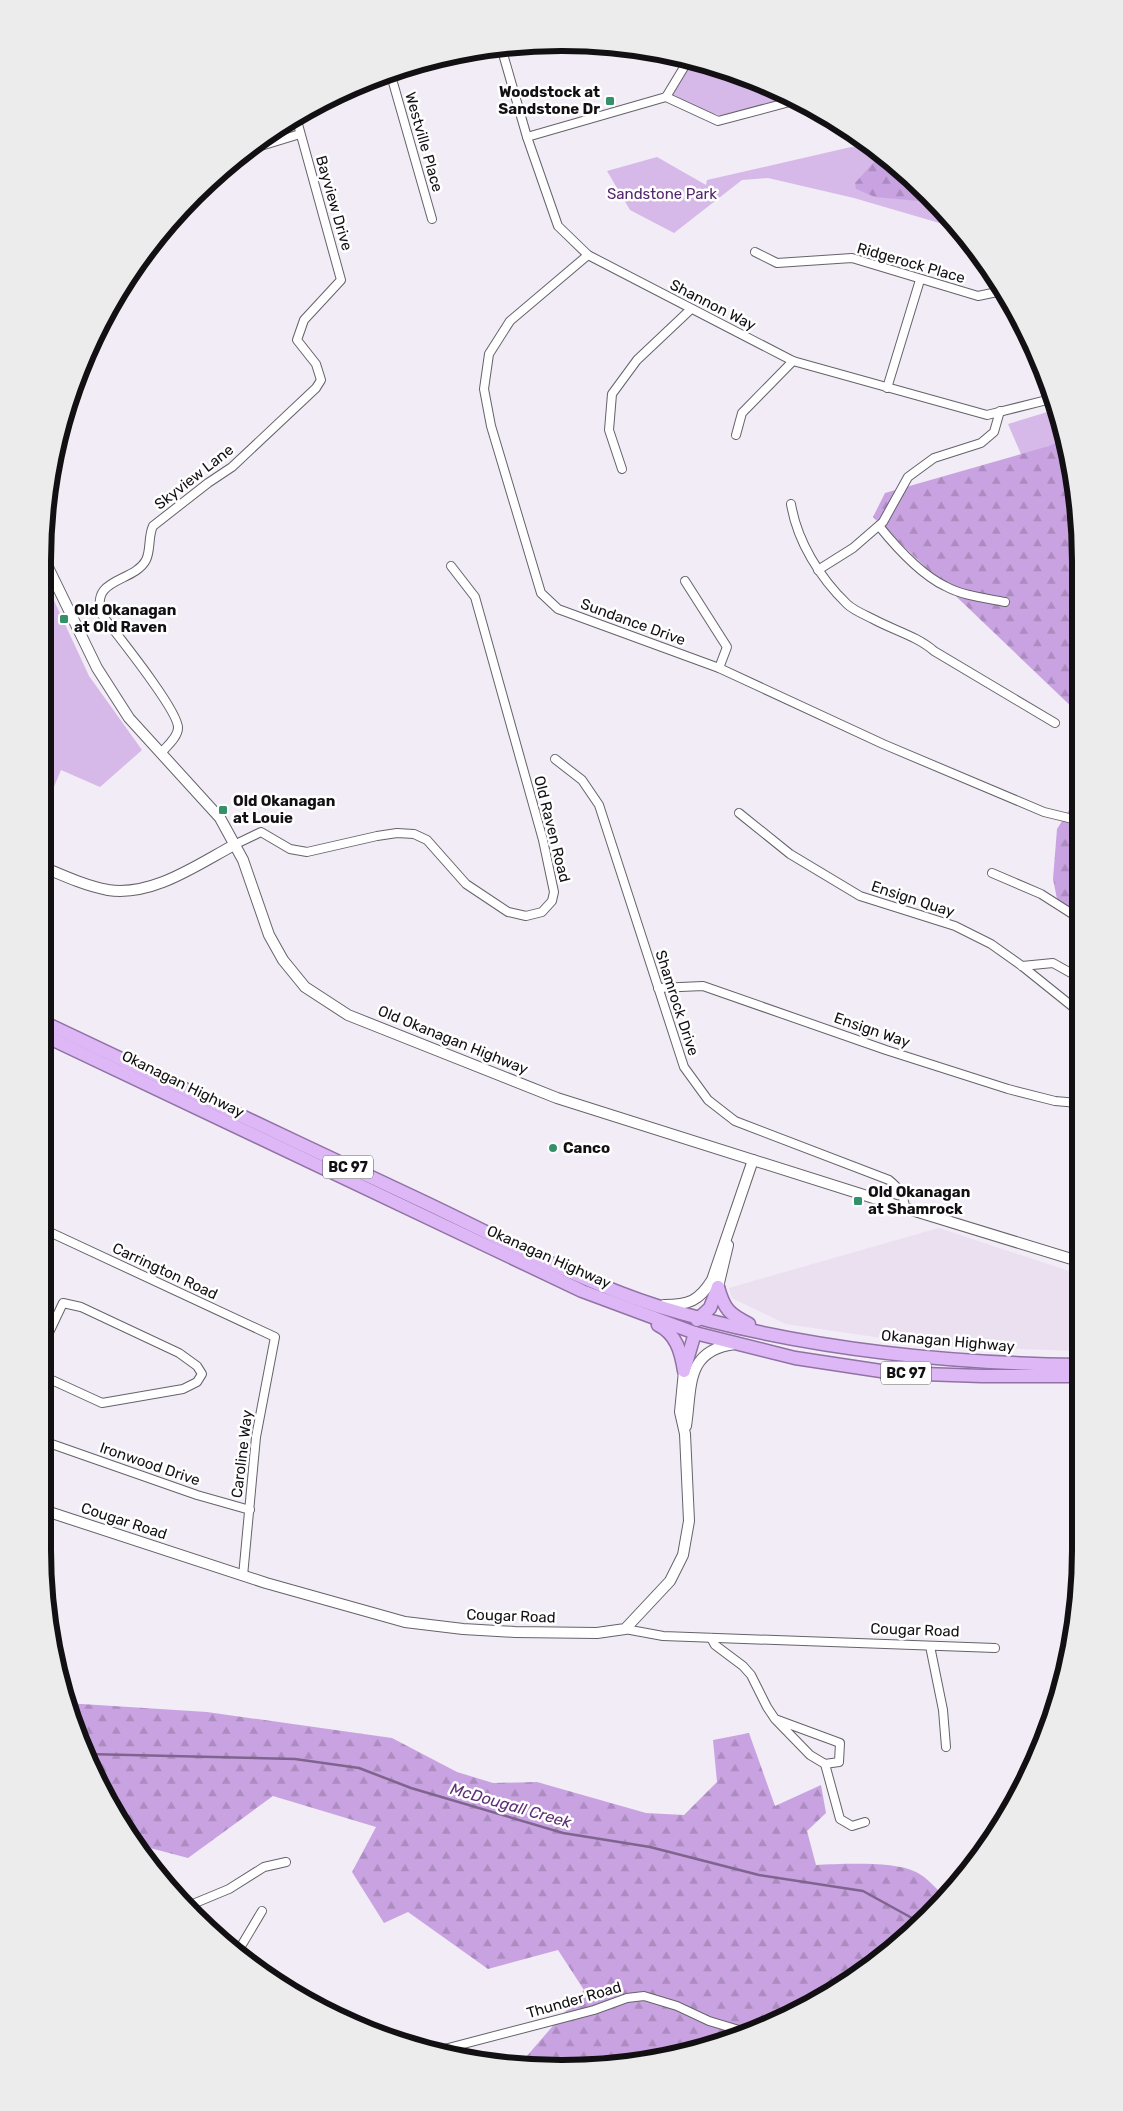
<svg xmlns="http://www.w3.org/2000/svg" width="1123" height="2111" font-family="Rubik,sans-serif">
  <defs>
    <pattern id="forest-firs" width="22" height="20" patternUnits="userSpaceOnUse" patternTransform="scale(1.25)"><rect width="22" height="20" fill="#c9a3e1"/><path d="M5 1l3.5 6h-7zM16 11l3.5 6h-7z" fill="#ac8bc0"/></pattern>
  </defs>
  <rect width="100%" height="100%" fill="#f1ecf5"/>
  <!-- built -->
  <path fill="#eae0f0" d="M939,1228L1078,1274L1079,1351L937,1346L786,1324L732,1298L729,1288Z"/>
  <!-- green -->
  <g fill="#d6b8e9">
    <path d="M683,58L696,60L796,99L726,117L666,101Z"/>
    <path d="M851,147L868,148L903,171L953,227L854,198L768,178L742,180L674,233L630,210L607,171L657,157L706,185L707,180Z"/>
    <path d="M1054,410L1076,493L1042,503L1008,424Z"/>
    <path d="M44,579L89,676L142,750L100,787L61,770L43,813Z"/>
  </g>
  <!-- forest -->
  <g fill="url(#forest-firs)">
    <path d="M883,158L903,171L930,202L875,197L856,189L855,183L875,161Z"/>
    <path d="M1062,440L1076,493L1077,712L873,517L885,493L1049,446Z"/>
    <path d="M1077,741V910L1065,908L1058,904L1053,879L1057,829L1073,804Z"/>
    <path d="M66,1703L207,1712L392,1738L457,1772L493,1783L537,1782L646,1813L684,1815L717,1782L713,1740L749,1733L775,1806L821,1785L826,1813L807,1831L816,1865C842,1864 894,1861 916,1872C927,1877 937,1890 945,1897L928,1917L850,1981L760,2029L696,2051L602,2066L539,2067L526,2057L584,1990L558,1950L488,1969L408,1912L384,1923L352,1872L376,1827L273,1796L188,1858L135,1844L112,1809L70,1717Z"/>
  </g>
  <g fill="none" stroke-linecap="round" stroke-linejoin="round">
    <!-- stream -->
    <path stroke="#7f648f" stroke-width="2.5" d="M87,1754L295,1759L359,1768L411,1788L563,1833L650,1847L759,1875L863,1891L921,1923"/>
    <!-- minor casing -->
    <g stroke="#66626a" stroke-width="10">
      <g id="minor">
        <path d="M501,47L527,137L558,226L588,255L793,361L987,415L1051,399"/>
        <path d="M390,72L432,219"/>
        <path d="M666,97L718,121L797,100"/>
        <path d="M527,137L666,97L689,59"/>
        <path d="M251,149L300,134"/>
        <path d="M755,252L777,263L852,258L978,296L1002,291"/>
        <path d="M588,255L510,321L489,354L484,389L491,426L541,593L558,609L719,668L883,744L1044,812L1077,820"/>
        <path d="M887,388L920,280"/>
        <path d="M736,435L742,413L793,361"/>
        <path d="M622,469L609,430L612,394L637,360L691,309"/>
        <path d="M791,504C797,541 820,578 847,604C853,610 865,615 873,619C893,630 917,636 934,651L1055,723"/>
        <path d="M879,526C896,547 920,574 945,586C963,596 985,598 1005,602"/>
        <path d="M818,570L853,548L883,522L908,477L934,458L981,443L994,432L1000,411"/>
        <path d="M685,581L727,647L719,668"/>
        <path d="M161,753C167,746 178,737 178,728C179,711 115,632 102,615C89,577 134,583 146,560C151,550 148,536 153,526L208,483L232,467L316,388L321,380L316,364L297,340L304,320L341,280L296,117"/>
        <path d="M555,759L582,780L599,805L684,1067L708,1100L735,1121L889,1180C899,1188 904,1195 905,1208"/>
        <path d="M739,813L790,854L860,896L955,926L991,944L1022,966L1078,1011"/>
        <path d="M236,844L261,832L290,849L307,852L377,836L397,833L414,834L427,840L466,884L508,912L526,916L542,912L552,901L554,892L543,840L475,597L451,566"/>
        <path d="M992,873L1041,894L1077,917"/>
        <path d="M1022,966L1053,963L1078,977"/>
        <path d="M658,988L703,986L886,1050L1008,1089L1055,1101L1078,1103"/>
        <path d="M43,1229L275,1337L256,1437L243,1576"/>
        <path d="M43,1376L102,1403L183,1389L197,1382L202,1374L197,1366L179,1353L81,1307L63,1303L43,1345"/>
        <path d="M43,1441L197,1495L250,1510"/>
        <path d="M625,1629L663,1636L995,1648"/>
        <path d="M711,1638L715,1645L743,1666L751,1675L767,1707L775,1719L840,1743L839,1762L825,1764L810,1755L775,1719"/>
        <path d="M930,1646L943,1710L946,1747"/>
        <path d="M825,1764L840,1819L852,1826L865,1822"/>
        <path d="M188,1906L229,1889L264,1867L286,1862"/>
        <path d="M237,1953L262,1911"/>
        <path d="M433,2052L594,2010L627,1998L644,1996L677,2006L709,2021L749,2033"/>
      </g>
    </g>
    <!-- tertiary casing -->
    <g stroke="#66626a" stroke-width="12">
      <g id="tertiary">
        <path d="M44,559L97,668L129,718L220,818L243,860L269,935L283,960L305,987L348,1015L557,1098L905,1208L1078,1261"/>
        <path d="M43,867C64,876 86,886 108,890C153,897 198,864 236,844"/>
        <path d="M718,1287L728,1245"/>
        <path d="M664,1305C689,1305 699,1301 712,1280L753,1160"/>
        <path d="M686,1426C692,1387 685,1350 735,1344"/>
        <path d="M43,1510L266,1583L405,1622L463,1629L515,1632L597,1633L625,1629L670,1581L683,1555L689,1521L685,1434L680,1412L684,1371"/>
      </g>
    </g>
    <!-- trunk casing -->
    <g stroke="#9172a5" stroke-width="15">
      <g id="trunk">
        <path d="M43,1022C170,1083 297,1142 424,1202C500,1238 577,1280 657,1306C794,1348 936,1363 1079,1365"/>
        <path d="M43,1035L582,1291L695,1333L795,1358L894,1373L982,1376H1079"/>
        <path d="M718,1287C724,1309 729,1314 749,1324"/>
        <path d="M697,1320L710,1308L718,1287"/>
        <path d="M658,1325C676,1334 681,1351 684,1371"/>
        <path d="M685,1367L695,1333"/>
      </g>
    </g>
    <!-- minor -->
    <use href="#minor" stroke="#fff" stroke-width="8"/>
    <!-- tertiary -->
    <use href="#tertiary" stroke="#fff" stroke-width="10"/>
    <!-- trunk -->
    <use href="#trunk" stroke="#deb8f6" stroke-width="12"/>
  </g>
  <!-- markers -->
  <g fill="#33916a" stroke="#fff" stroke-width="2">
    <rect x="605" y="96" width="10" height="10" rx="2.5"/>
    <rect x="59" y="614" width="10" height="10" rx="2.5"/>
    <rect x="218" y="805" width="10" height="10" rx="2.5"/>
    <circle cx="553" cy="1148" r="5"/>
    <rect x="853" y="1196" width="10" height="10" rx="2.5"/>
  </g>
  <g text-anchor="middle" stroke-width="5" stroke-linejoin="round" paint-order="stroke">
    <!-- shield labels -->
    <g fill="#fff" stroke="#59585a" stroke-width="1">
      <rect x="323" y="1155.5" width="50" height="23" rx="4"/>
      <rect x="881" y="1361.5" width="50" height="23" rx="4"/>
    </g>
    <g font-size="14" font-weight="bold" fill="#121013">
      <text x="348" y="1172">BC 97</text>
      <text x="906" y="1378">BC 97</text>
    </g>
    <!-- poi labels -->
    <g font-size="15" font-weight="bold" fill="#121013" stroke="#fff" text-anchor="start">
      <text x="600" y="97" text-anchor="end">Woodstock at<tspan x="600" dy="17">Sandstone Dr</tspan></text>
      <text x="74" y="615">Old Okanagan<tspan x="74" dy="17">at Old Raven</tspan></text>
      <text x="233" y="806">Old Okanagan<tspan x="233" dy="17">at Louie</tspan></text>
      <text x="563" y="1153">Canco</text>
      <text x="868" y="1197">Old Okanagan<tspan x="868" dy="17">at Shamrock</tspan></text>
    </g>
    <!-- street labels -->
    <g font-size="15" fill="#121013" stroke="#fff">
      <text transform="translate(424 142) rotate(74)" y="5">Westville Place</text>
      <text transform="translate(334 203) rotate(74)" y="5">Bayview Drive</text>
      <text transform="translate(911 263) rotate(16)" y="5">Ridgerock Place</text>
      <text transform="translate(713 305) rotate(27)" y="5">Shannon Way</text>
      <text transform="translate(194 477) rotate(-38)" y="5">Skyview Lane</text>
      <text transform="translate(633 622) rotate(20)" y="5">Sundance Drive</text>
      <text transform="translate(552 829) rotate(76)" y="5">Old Raven Road</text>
      <text transform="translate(913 899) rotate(18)" y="5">Ensign Quay</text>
      <text transform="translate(677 1003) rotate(72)" y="5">Shamrock Drive</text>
      <text transform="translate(872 1030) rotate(19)" y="5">Ensign Way</text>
      <text transform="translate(453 1040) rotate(22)" y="5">Old Okanagan Highway</text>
      <text transform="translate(183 1084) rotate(26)" y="5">Okanagan Highway</text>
      <text transform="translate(549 1257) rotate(24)" y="5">Okanagan Highway</text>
      <text transform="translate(165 1271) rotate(25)" y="5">Carrington Road</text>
      <text transform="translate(948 1341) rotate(5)" y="5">Okanagan Highway</text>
      <text transform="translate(242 1454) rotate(-83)" y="5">Caroline Way</text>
      <text transform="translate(150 1464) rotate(19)" y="5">Ironwood Drive</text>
      <text transform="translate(124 1521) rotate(18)" y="5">Cougar Road</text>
      <text transform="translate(511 1616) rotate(2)" y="5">Cougar Road</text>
      <text transform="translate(915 1630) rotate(2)" y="5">Cougar Road</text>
      <text transform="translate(574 2000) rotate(-16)" y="5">Thunder Road</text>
    </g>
    <!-- park labels -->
    <g font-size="15" fill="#55266e" stroke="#fff">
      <text x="662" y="199">Sandstone Park</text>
    </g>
    <!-- water labels -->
    <g font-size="16" font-style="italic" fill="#5e2e77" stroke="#fff">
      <text transform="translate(511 1805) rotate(16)" y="6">McDougall Creek</text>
    </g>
  </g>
  <!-- crop -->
  <path d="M0 0H1123V2111H0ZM561 51H562A510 510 0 0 1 1072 561V1550A510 510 0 0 1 562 2060H561A510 510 0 0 1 51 1550V561A510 510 0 0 1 561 51Z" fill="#ececec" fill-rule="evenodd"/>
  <path fill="none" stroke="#121013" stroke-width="6" d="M561 51H562A510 510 0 0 1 1072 561V1550A510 510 0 0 1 562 2060H561A510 510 0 0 1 51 1550V561A510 510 0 0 1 561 51Z"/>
</svg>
